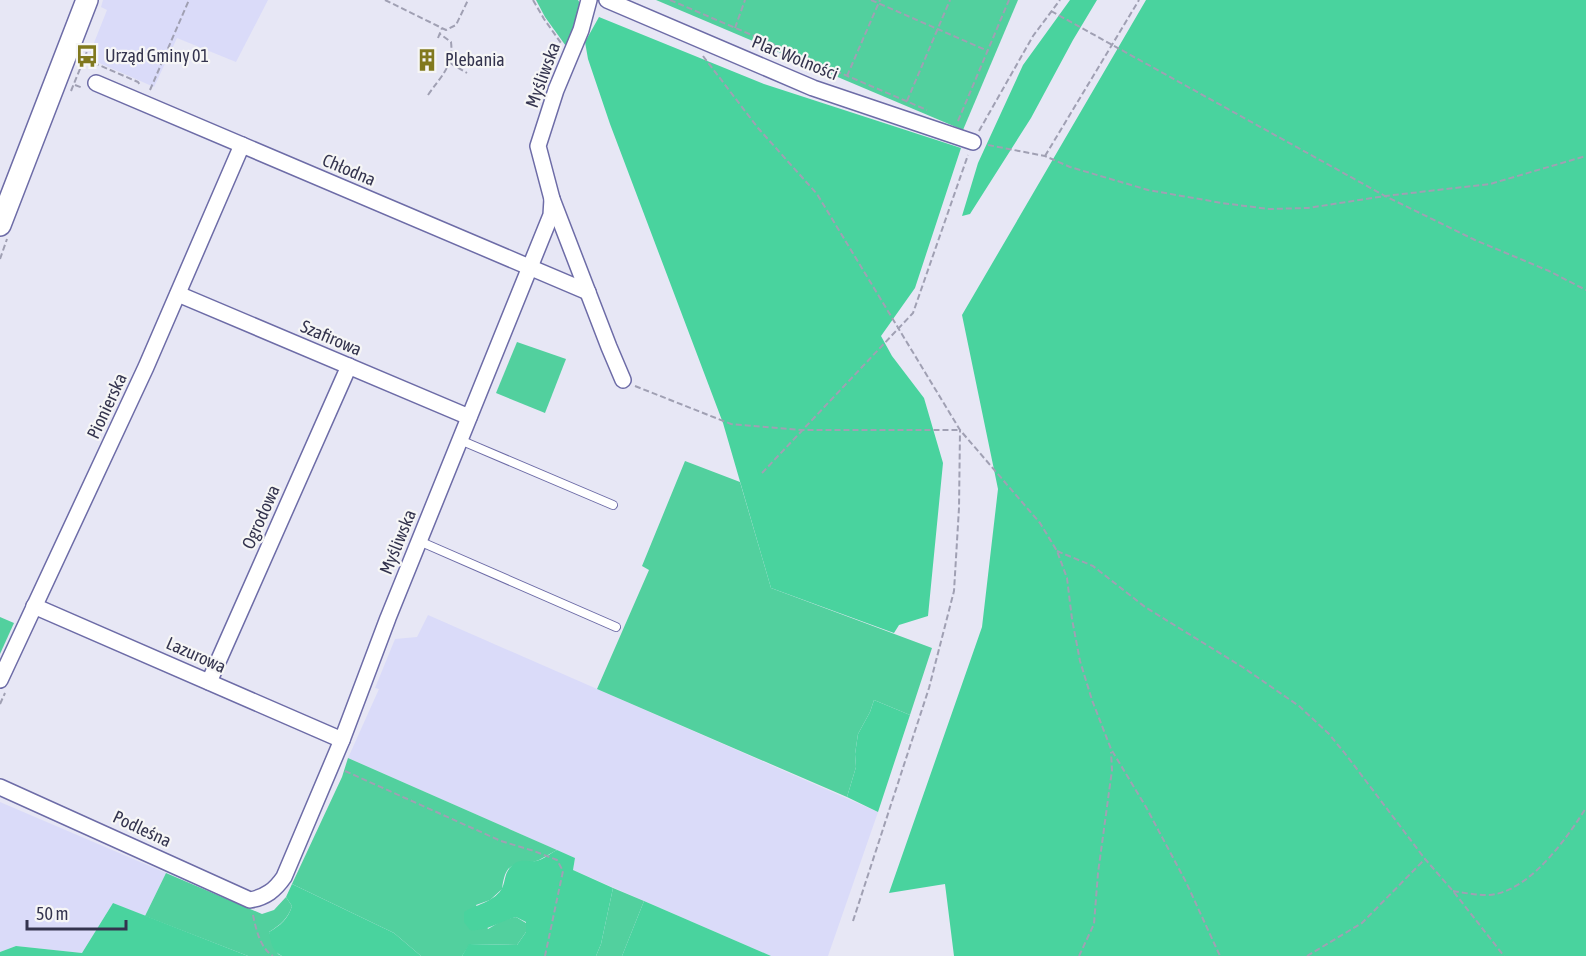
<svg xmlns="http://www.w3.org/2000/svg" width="1586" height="956" font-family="'Asap Condensed',sans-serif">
  <rect width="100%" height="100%" fill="#e7e7f5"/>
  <!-- built -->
  <g fill="#dadbf9">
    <path d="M103,0H268L236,62L177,38L154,87L88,58L107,10L101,7Z"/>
    <path d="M428,615L878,812L828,956H771L573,870L575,858L348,758L379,689L375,688L395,639L417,637Z"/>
    <path d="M0,802L166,873L145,916L113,903L82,953L16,946L0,952Z"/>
  </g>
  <!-- green -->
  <g fill="#52d09e">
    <path d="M536,0H578L581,5L568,49L545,17Z"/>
    <path d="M656,0H1018L963,130Z"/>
    <path d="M517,342L566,359L545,413L496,393Z"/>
    <path d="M685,461L740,482L771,588L932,648L910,715L874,700L870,712L858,734L855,754L856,767L847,797L597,689L649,570L642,566Z"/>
    <path d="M0,617L14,623L0,654Z"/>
    <path d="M348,758L557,850C551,853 545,857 539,860C518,868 506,856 502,889L490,900L476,905L488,929L503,920L516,917L526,923V932L517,945L470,944L462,956H421L394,933L292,884L342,777Z"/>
    <path d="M166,873L262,914L274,910L286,897L292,906C288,919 280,925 269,932L278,954L282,956H248L145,916Z"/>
    <path d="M613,888L644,901L622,956H596L601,944Z"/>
  </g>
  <!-- forest -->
  <g fill="#49d39e">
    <path d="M1070,0H1097L1073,40L1031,118L970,214L962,216L978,163L1023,65Z"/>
    <path d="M1146,0H1586V956H954L945,884L889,893L982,627L998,489L962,315Z"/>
    <path d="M599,17L764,84L961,148L915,288L881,336L892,356L924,398L943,463L928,616L899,625L894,633L771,588L723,423L610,124L588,59L585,42Z"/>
    <path d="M874,700L910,715L878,812L847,797L856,767L855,754L858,734L870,712Z"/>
    <path d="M557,850L575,858L573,870L613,888L601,944L596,956H462L469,944L517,945L526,932V922L516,917C500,921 487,932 470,930L464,922V912C475,905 493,902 501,890C507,881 502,871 517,862C524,859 529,862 536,861C543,860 551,853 557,850Z"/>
    <path d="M292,884L394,933L421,956H282C271,950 271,942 269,932C281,925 288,919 292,906L286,897Z"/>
    <path d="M644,901L771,956H622Z"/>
    <path d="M113,903L248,956H0V952L16,946L82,953Z"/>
  </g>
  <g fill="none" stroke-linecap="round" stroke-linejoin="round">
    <!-- lane casing -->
    <g stroke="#6d6ca7" stroke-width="10">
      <g id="lane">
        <path d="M460,440L613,505"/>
        <path d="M419,541L616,627"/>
      </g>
    </g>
    <!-- street casing -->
    <g stroke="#6d6ca7" stroke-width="18">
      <g id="street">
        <path d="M589,0L581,30L556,90L538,146L552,199L609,347L623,380"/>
        <path d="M607,0L813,88L973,142"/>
        <path d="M96,83L588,292"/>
        <path d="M178,294L469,417"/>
        <path d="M34,606L342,740"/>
        <path d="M0,680L146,367L242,145"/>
        <path d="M209,682L349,366"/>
        <path d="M0,787L250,900C266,897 275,890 284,877L342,740L388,618L551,215L552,199"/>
      </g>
    </g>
    <!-- secondary casing -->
    <g stroke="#6d6ca7" stroke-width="24">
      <path id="secondary" d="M0,225L87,0"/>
    </g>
    <!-- path -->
    <g stroke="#a0a0b3" stroke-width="2" stroke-dasharray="6 3" stroke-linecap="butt">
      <path d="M385,0L446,30L456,25L468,0"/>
      <path d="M533,0L544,19L561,43"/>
      <path d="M670,0L927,110"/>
      <path d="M871,0L988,51"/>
      <path d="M1051,11L1385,196L1475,240L1549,271L1586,290"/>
      <path d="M735,28L745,0"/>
      <path d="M438,38L442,28"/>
      <path d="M703,56L758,128L817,194L960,430L1040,523L1057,551L1067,578L1072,619L1080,661L1092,700L1111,749L1146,807L1186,882L1220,956"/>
      <path d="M85,59L138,82L140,85"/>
      <path d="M450,63L467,73"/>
      <path d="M847,76L880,0"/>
      <path d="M75,85L83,88"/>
      <path d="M150,90L189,0"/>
      <path d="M71,91L88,49"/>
      <path d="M428,95C441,76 454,66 451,42L440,34"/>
      <path d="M907,101L950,0"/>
      <path d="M958,121L1009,0"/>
      <path d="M979,131L1033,36L1060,0"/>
      <path d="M988,145L1045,156L1070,167L1148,190L1222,203L1269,209L1308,208L1385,196L1490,184L1586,156"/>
      <path d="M1045,156L1139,0"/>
      <path d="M0,259L7,239"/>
      <path d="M635,386L731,424L802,430H960"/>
      <path d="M762,473L913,313L968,155"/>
      <path d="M1057,551L1093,566L1145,607L1244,668L1299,706L1329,734L1347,756L1425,859L1453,891L1504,956"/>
      <path d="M0,704L5,693"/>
      <path d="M345,771L501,841L534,851L557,860L563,871L545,956"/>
      <path d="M1453,891C1467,893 1483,897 1496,894C1533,886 1567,838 1586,808"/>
      <path d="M253,915C256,929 260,948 273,956"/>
      <path d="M853,921L929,688L954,591L959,508L960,430"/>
      <path d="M1079,956L1094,924L1098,873L1112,770L1111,752"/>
      <path d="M1307,956L1362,923L1425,859"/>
    </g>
    <!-- lane -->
    <use href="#lane" stroke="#fff" stroke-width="8"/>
    <!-- street -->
    <use href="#street" stroke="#fff" stroke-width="15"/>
    <!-- secondary -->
    <use href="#secondary" stroke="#fff" stroke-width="21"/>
  </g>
  <!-- icons -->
  <defs>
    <g id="bus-bare" transform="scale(1.8)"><path d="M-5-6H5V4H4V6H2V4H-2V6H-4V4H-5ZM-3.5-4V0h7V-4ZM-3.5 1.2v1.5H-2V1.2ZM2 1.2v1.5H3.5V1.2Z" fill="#81791e" stroke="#f6f6f6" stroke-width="2.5" paint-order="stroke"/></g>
    <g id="building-bare" transform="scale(1.8)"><path d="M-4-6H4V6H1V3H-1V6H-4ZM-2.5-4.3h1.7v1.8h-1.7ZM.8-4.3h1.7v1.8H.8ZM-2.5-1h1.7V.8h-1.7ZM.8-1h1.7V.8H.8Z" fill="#81791e" stroke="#f6f6f6" stroke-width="2.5" paint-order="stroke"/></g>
  </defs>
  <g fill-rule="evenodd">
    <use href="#bus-bare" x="87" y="56"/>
    <use href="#building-bare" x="427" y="60"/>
  </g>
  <g text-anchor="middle" stroke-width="4.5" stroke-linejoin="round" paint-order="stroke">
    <!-- poi labels -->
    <g font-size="18" fill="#34344e" stroke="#f6f6f6" text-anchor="start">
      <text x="105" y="62">Urząd Gminy 01</text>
      <text x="445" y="66">Plebania</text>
    </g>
    <!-- street labels -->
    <g font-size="18" fill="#34344e" stroke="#f6f6f6">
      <text transform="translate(795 58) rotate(22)" y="6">Plac Wolności</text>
      <text transform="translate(543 75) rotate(-70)" y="6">Myśliwska</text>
      <text transform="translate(349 170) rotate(23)" y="6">Chłodna</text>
      <text transform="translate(331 338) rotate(23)" y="6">Szafirowa</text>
      <text transform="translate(107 406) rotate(-65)" y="6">Pionierska</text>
      <text transform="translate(261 517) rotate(-66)" y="6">Ogrodowa</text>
      <text transform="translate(398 542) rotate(-68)" y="6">Myśliwska</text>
      <text transform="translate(196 655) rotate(24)" y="6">Lazurowa</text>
      <text transform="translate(142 829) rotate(25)" y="6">Podleśna</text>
    </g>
  </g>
  <!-- scale -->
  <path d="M27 920v9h99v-9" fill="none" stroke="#34344e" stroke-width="3"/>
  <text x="36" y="920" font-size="18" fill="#34344e" stroke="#f6f6f6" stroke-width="4.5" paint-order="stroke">50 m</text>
</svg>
